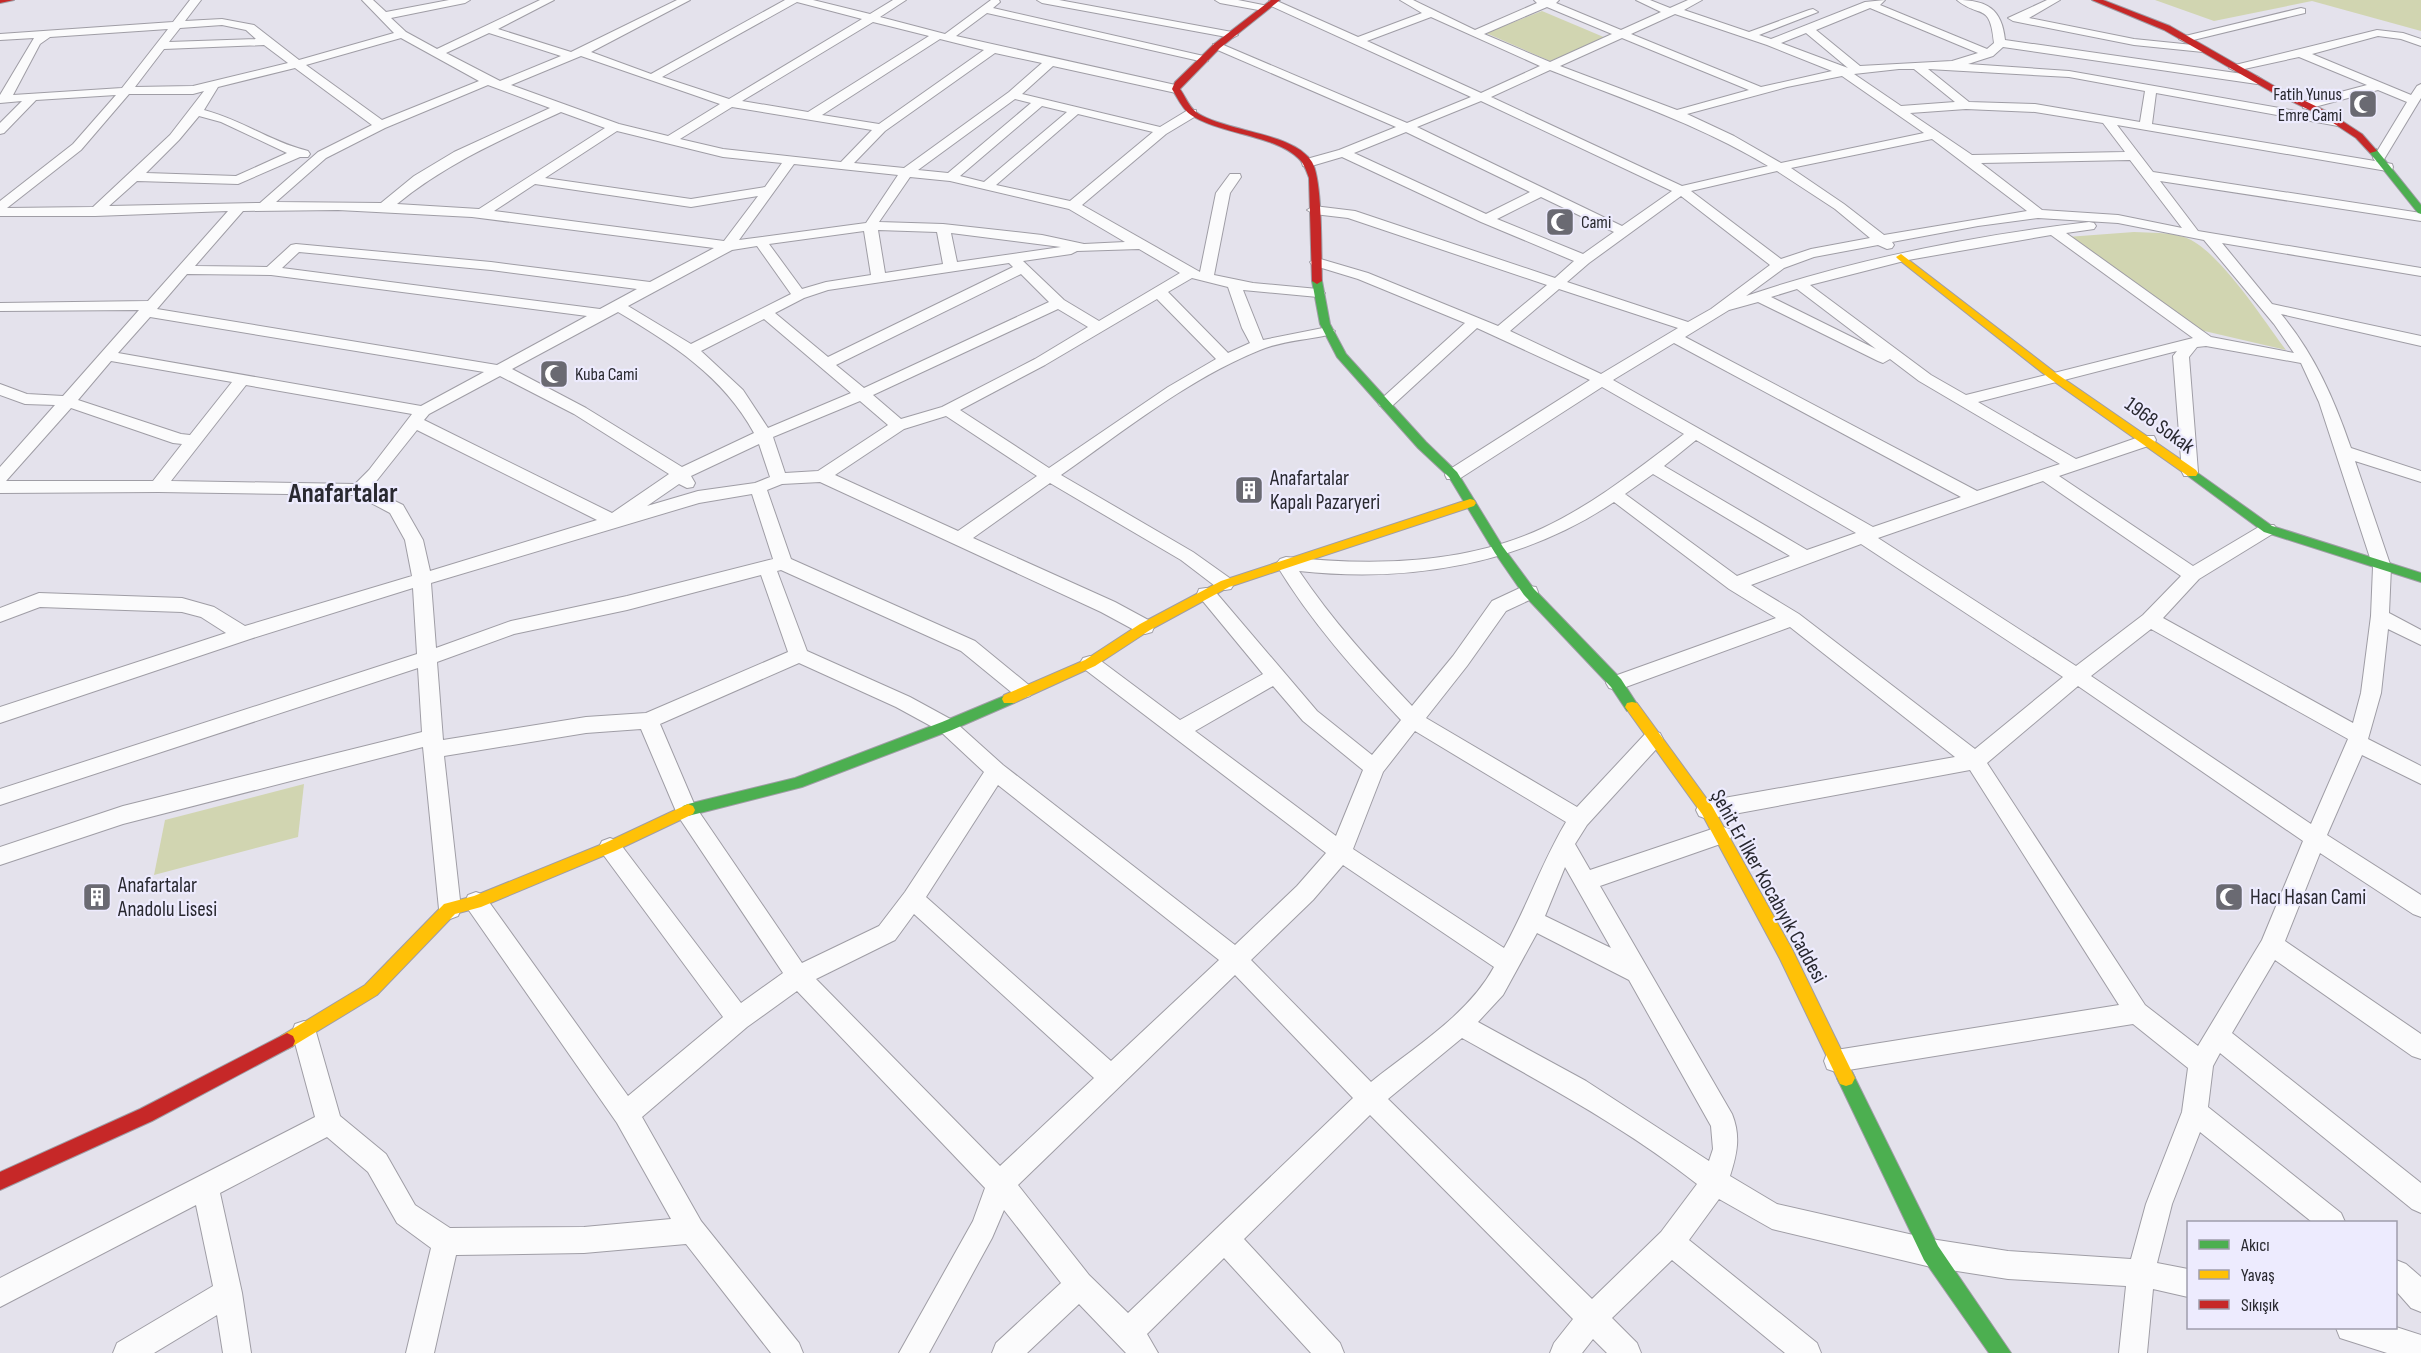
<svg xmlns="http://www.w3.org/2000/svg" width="2421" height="1353" font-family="'Sofia Sans Condensed',sans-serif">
  <rect width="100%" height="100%" fill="#e4e2ec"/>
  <!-- green -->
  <g fill="#d1d5b1">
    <path d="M2155,0H2421V31L2312,1L2214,21Z"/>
    <path d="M1542,11L1606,38L1550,61L1486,33Z"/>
    <path d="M2134,232C2151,233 2168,232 2184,237C2217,247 2264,321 2286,350L2200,330L2067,237Z"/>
    <path d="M304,784L298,837L154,875L165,820Z"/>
  </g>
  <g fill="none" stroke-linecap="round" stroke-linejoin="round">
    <!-- street casing -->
    <g stroke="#9f9da5" stroke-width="2">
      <g id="street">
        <path d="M190,0H201L185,21L222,19L254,25L299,60L394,33L362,0H373L386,12L449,0H470L465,3L391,18L406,32L437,49L540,0H554L498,29L571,52L677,0H690L591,52L651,74L785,0H813L870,14L893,0H906L880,17L945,34L991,0H999L1000,2L993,8L1208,57V61L1204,62L987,13L956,36L1180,86V92L1176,93L1053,66L1022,94L1160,127L1188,110H1196V116L1166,134L1082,205L1200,272L1216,193L1230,174H1240L1241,177L1230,193L1214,275L1253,283L1318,289L1325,293L1318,297L1243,290L1263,340L1328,327L1335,331L1328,335C1306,340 1281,341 1260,350C1188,379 1124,431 1061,475L1193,552L1231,579L1234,584L1231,589L1225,590L1219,589L1181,560L1050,483L973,538L1115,602L1152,622L1154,627L1152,632L1145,634L1138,632L1101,612L820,482L782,484L767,490L791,559L975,641L1030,686L1033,691L1030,696L1023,698L1016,696L961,651L781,570L777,571L807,651L910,697L954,721L1003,765L1235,945L1297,886L1326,853L1083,668L1080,663L1083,658L1090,656L1097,658L1180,720L1263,674L1197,594L1199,589L1206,588L1213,589L1317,711L1372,755L1401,720C1355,671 1311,622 1276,564L1280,559L1286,557C1372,566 1463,565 1543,528C1594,504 1639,468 1684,434L1602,387L1459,479H1447L1445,475L1447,471L1590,380L1477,328L1392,406H1380L1378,403L1380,400L1465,323L1358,279L1312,265L1310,262L1317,258L1368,273L1498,326L1547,285L1348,218L1314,214L1307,210L1314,206L1355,211L1555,278L1574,261L1481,222L1342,157L1308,167L1303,166L1302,163L1303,160L1339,150L1396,127L1213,48V44H1221L1407,123L1471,97L1269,5V1H1277L1358,37L1422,13L1400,0H1413L1475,30L1537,3L1534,0H1559L1556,3L1621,30L1661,12L1636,0H1650L1670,8L1688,0H1702L1684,10L1749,32L1809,10L1813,9L1818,12L1759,35L1771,39L1865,2L1885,0L1880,5L1987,49L1994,43C1990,1 1980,19 1957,0C1987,0 2002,9 2005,40L2257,76L2263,80L2257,84L2003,47L1993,56L1968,64L2069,71L2342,119V125L2338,126L2156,93L2152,124L2387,163L2392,164L2393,167L2392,170L2387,171L2117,125L2153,172L2421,213V221L2160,181L2198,231L2421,268V276L2222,243L2272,304L2421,336V346L2281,314C2315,355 2334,399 2351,448L2421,471V482L2355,461L2391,567L2389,613L2421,630V645L2388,629L2381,693L2368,739L2421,766V784L2362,755L2327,835L2421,895V917L2413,914L2320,853L2285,941L2421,1034V1059L2412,1056L2275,960L2232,1033L2421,1183V1213L2412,1209L2220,1053L2213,1066L2208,1107L2341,1213L2345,1222H2312L2200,1132L2172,1204L2157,1263L2188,1269V1297L2153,1289L2147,1353H2119L2126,1286L2008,1279L1931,1267L1772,1229L1719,1199L1689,1240L1817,1343L1821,1353H1785L1672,1260L1612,1318L1637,1343L1641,1353H1607L1593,1339L1582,1353H1550L1554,1343L1573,1319L1370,1115L1244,1239L1340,1343L1344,1353H1311L1224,1258L1147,1334L1158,1353H1126L1079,1304L1027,1353H992L996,1343L1061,1283L1004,1210L992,1238L929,1353H899L973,1221L985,1188L797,991L747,1027L642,1117L701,1221L799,1343L803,1353H771L686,1244L584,1253L456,1255L434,1353H406L431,1248L397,1223L368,1172L327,1137L220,1193L242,1293L251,1353H223L217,1315L154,1353H113L117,1343L213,1286L196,1205L0,1307V1278L315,1117L292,1032L295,1024L304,1021L313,1024L316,1032L340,1116L386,1154L415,1205L450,1228L584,1227L671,1219L617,1123L468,909L465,902L468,895L476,892L484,895L628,1096L723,1017L602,853L599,847L602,841L610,838L618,841L741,1003L783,973L678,816L641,729L586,733L444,756L461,909L458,916L450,919L442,916L439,909L423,747L123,824L0,865V847L123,806L422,732L418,668L0,805V789L417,654L413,588L250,639L0,723V707L226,633L201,617L182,612L40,607L0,622V608L39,593L182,598L214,607L245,626L412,576L405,540L390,513L356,495L158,492L0,493V467L55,405L25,404L0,395V384L27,394L63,396L139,310L0,311V303L148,301L228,211L95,216H0V201L73,144L116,95L36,100L4,133L0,134V123L22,101L0,103V95L34,38L0,40V34L173,22ZM797,2L862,19L729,99L662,77ZM1547,7L1612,34L1550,62L1484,34ZM1870,8L1978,53L1952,61L1860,66L1816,30ZM1675,14L1767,45L1832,71L1761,87L1631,34ZM1431,17L1540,66L1481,93L1367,41ZM873,22L929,36L808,112L742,101ZM222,25L246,30L256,39L169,42L180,28ZM168,29L122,88L13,95L40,44L50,37ZM489,33L561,56L500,81L446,53ZM1806,33L1848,68L1781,43ZM401,38L479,81L382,120L306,65ZM1622,38L1749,90L1677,110L1560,66ZM940,39L984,50L879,124L822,115ZM264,45L288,63L193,86L135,87L164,49ZM995,53L1042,63L1009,92L904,168L854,163L885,131ZM581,56L720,104L668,136L619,124L511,85ZM295,68L372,125L318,152L260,203L109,206L137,181L238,184L300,157H308L310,154L308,151C271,142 242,120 204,110L218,87ZM1899,69H1914L1955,102L1901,106L1854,74ZM1928,69L2069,77L2145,91L2140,122L2035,104L1969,102ZM1550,70C1625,100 1698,124 1768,166L1682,186L1491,97ZM1842,76L1924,133L1781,163L1734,136L1687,114L1787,87ZM488,85L550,108L454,152L414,176L381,203L276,202L326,158L385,128ZM204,91L170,135L93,207L7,208L81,150L129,94H193ZM1015,99L1031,103L948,173L918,170ZM1481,101L1672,191L1622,226L1417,127ZM1042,106L1067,112L984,182L960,176ZM732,107L872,130L841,162L723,149L680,139ZM1966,109L2035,112L2103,123L2125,152L1972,155L1910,113ZM561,112L605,128L479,209L397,204C447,163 503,139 561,112ZM1078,114L1153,132L1070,201L996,185ZM199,116L221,122L287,153L236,176L146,173L179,140ZM617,131L723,157L782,163L765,187L691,199L545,178ZM1406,132L1530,192L1486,214L1354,153ZM1932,139L2027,211L1884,235L1844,204L1791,168ZM2130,160L2182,228L2118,215L2042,210L1981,163ZM794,164L898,175L866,223L739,240ZM1777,171L1835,209L1870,238L1811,249L1781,259L1691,191ZM910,177L950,181L1069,209L1125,242L1084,244L1042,235L943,224L879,222ZM535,184L691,207L758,196L724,241L494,211ZM1681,196L1770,265L1711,309L1688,322L1567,282L1589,263ZM1541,197L1614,232L1583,254L1497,219ZM338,210L472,217L714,248L650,282L491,262L296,244L291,245L267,267L195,266L243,211ZM2038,218L2118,223L2204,240L2274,324L2294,353L2211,337L2066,233L2094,229L2096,226L2094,223L2089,222C1973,236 1858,258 1746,296L1784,268L1814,257L1878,245L1887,249L1892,248L1894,245L1892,242L1978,226ZM878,230L937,232L943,264L885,273ZM864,231L871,275L826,282L802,289L769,244ZM951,233L1061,247L957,262ZM2051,235L2193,338L1966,395L1931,375L1810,285L1908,260ZM757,246L791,294L691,344L628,306L732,250ZM1139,249L1180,273L1099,321L1064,300L1023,261L1071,254L1077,251ZM299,252L491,270L637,289L600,309L282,268ZM1009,263L1013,267L828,357L775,313L804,298L828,290ZM187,274L271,275L587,316L497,365L157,309ZM1021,274L1049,302L864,388L836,365ZM1192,278L1228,287L1242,328L1250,343L1228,353L1168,292ZM1559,289L1678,328L1601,374L1510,331ZM1797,289L1876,349L1771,297ZM1157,299L1216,359L1168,387L1049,468L960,410L1045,365ZM1758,302L1878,361L1883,363L1890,359L1919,381L2060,464L1977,491L1685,337L1729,310ZM1058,309L1088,327L1035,359L942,407L901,419L873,395ZM618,312C672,344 723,376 754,433L682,467L586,408L512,369ZM150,317L484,372L421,406L118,353ZM764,319L851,393L768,428L743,390L701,351ZM1674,343L1961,497L1873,527L1613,380ZM2206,346L2301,363L2319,402L2373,567L2371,616L2361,693L2353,723L2163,618L2199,579L2274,533L2277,529L2274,525H2262L2193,566L2059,476L2154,444L2156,440L2154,436H2142L2076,459L1978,402L2177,351L2173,356L2182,472L2184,476H2196L2198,472L2189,357L2197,347ZM111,361L232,382L190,435L181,434L78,400ZM500,376L574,414L669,474L612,513L424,420L429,414ZM246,385L412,414L369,470L355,484L171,481ZM860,401L888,425L818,471L785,473L773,437ZM71,408L173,443L182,444L153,481H6ZM946,416L1037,476L958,531L835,475L904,429ZM417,430L597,520L430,571L423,540L403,505L370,489ZM1696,440L1856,533L1807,550L1664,466ZM759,444L770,477L755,483L698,491L647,506L679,484L687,488L693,487L695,483L691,476ZM1653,474L1790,556L1737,576L1625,494ZM2043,481L2181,576L2143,615L2076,666L1878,538ZM752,494L773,559L627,596L511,621L436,648L431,583L699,503ZM1614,502L1729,589L1776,618L1609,678L1606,683L1609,688L1616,690L1623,688L1790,627L1955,757L1707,801L1699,804L1696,810L1699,816L1707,819L1970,770L2119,1005L1836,1050L1827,1053L1824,1061L1827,1069L1836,1072L2133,1024L2188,1068L2182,1112L2146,1204L2131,1259L2008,1251L1931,1239L1777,1204L1730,1176C1737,1154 1741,1136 1732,1114L1600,886L1729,841L1732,835L1729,829L1721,826L1590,870L1575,844L1587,825L1660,745L1663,739L1660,733L1653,731L1646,733L1577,807L1426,718L1467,666L1506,611L1536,597L1538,592L1536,587L1529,586L1522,587L1492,601L1453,656L1412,706C1371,663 1332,620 1299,571C1409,583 1520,565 1614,502ZM1861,544L2063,677L1975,749L1799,614L1751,585ZM761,575L788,652L646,713L586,717L443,740L437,662L514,634L627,610ZM2151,629L2348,739L2311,824L2091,676ZM799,663L896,707L940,731L984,772L905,892L879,926L802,963L695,806L660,724ZM1273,686L1303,721L1363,770L1336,836L1195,731ZM2078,686L2303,841L2262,940L2198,1046L2145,1005L1987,763ZM1415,731L1566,822C1542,862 1527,907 1504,948L1353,849L1383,772ZM998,785L1219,960L1111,1061L926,897ZM1343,865L1494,967C1468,1015 1413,1048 1371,1082L1251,960L1313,900ZM1565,867L1611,948L1545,916ZM914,914L1094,1078L1000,1166L816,979L895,940ZM1537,933L1629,980L1711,1126L1713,1149L1709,1161L1586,1081L1478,1022L1503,995ZM1235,975L1353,1098L1128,1313L1089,1275L1018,1185ZM1462,1038C1542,1083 1625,1127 1697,1184L1661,1232L1592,1299L1388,1099Z"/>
        <path d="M1037,0H1059L1232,32L1238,35L1232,38L1042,3Z"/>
        <path d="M1215,0H1238L1268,6L1269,8L1264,11L1220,3Z"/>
        <path d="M2047,0H2060L2029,18L2134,39L2203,46L2209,49L2203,52L2134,45L2013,21L2008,18Z"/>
        <path d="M2301,8L2305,9V13L2185,42L2179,39L2181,37Z"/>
        <path d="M2377,30L2403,33L2421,39V46L2401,39L2378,36L2312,54L2411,95L2417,86L2421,84V98L2383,161H2375L2373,158L2407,102L2378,90L2307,109L2303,108V102L2367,85L2299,57L2235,71L2229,68L2231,66Z"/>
        <path d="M2396,1260L2406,1264L2421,1277V1312L2411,1308L2396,1291Z"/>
        <path d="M2396,1327L2421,1335V1353H2387L2340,1338L2336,1328Z"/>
      </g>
    </g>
    <!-- fast casing -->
    <g stroke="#9f9da5" stroke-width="2">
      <g id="fast">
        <path d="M2370,149H2376L2421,205V214L2418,213L2370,153Z"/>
        <path d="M1317,278L1322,281L1330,324L1346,354L1426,442L1457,472L1503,547L1534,589L1621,679L1639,707L1637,711H1627L1611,687L1524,595L1495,553L1449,477L1418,448L1337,357L1320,324L1312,281Z"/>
        <path d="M2192,469L2272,526L2421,573V582L2264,532L2188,476L2186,473L2188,470Z"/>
        <path d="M1009,694L1014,695L1016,699L1014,703L952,730L802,787L688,816L683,814L681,810L683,806L688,804L795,778L942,722Z"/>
        <path d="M1846,1070L1852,1072L1938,1246L2011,1353H1989L1924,1260L1837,1078L1840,1072Z"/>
      </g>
    </g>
    <!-- slow casing -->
    <g stroke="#9f9da5" stroke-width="2">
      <g id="slow">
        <path d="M1901,254L2057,374L2196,470L2198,473L2196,476H2188L2049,378L1898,259L1896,257Z"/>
        <path d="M1470,499L1474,500L1476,503L1474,506L1229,587L1150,630L1095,666L1014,703H1004L1002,699L1004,695L1085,660L1140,624L1221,581Z"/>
        <path d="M1632,702L1637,703L1712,806L1792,949L1852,1072L1855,1078L1852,1084L1846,1086L1840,1084L1780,959L1702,814L1625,707L1627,703Z"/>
        <path d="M688,804L693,806L695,810L693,814L615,851L481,907L455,914L377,995L293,1046L287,1049L281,1046L279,1041L281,1036L365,985L444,904L474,896L605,843Z"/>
      </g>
    </g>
    <!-- jam casing -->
    <g stroke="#9f9da5" stroke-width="2">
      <g id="jam">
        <path d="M0,0H14L0,3Z"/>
        <path d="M1271,0H1280L1220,48L1180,89C1185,96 1189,107 1196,112C1224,132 1294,132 1312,162C1323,181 1321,256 1322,281L1317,284L1312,281L1309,178C1306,170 1304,163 1298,158C1274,135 1219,134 1191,115C1183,110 1177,97 1172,89L1175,82L1214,44Z"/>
        <path d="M2092,0H2103L2170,26L2276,87L2330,113L2362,134L2377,151L2370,153L2356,138L2324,117L2270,91L2164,30Z"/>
        <path d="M287,1033L293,1036L295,1041L293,1046L152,1121L0,1190V1172L140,1109Z"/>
      </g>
    </g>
    <!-- street -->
    <use href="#street" fill="#fbfbfc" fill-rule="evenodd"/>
    <!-- fast -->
    <use href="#fast" fill="#4caf50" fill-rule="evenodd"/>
    <!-- slow -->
    <use href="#slow" fill="#ffc107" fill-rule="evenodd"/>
    <!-- jam -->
    <use href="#jam" fill="#c62828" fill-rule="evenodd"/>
  </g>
  <!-- icons -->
  <defs>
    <g id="mosque-square" transform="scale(1.5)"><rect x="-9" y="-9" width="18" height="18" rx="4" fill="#6a6a72" stroke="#edebfe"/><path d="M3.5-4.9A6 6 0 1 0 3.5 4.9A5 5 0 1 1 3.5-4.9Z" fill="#fff"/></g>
    <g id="building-square" transform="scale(1.5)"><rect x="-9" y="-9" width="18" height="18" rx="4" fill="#6a6a72" stroke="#edebfe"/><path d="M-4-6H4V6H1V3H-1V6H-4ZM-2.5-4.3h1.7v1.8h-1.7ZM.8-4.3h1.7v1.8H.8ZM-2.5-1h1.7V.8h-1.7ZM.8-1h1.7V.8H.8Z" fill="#fff"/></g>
  </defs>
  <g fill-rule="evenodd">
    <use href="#mosque-square" x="2363" y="104"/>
    <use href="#mosque-square" x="1560" y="222"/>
    <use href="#mosque-square" x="554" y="374"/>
    <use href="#building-square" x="1249" y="490"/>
    <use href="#building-square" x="97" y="897"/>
    <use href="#mosque-square" x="2229" y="897"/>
  </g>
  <g text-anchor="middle" stroke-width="4.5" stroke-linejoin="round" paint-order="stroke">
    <!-- far-poi labels -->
    <g font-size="18" fill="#292930" stroke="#edebfe" text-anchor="start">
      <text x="2342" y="100" text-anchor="end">Fatih Yunus<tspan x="2342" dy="21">Emre Cami</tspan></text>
      <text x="1581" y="228">Cami</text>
      <text x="575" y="380">Kuba Cami</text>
    </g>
    <!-- street labels -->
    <g font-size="21" fill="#292930" stroke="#edebfe">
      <text transform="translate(2160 425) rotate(36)" y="7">1968 Sokak</text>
      <text transform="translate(1769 886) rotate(61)" y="7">Şehit Er İlker Kocabıyık Caddesi</text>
    </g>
    <!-- poi labels -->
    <g font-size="21" fill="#292930" stroke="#edebfe" text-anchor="start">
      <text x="1270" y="485">Anafartalar<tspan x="1270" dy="24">Kapalı Pazaryeri</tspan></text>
      <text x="118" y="892">Anafartalar<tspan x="118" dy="24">Anadolu Lisesi</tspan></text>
      <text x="2250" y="904">Hacı Hasan Cami</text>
    </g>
    <!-- district labels -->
    <g font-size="27" font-weight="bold" fill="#292930" stroke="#edebfe">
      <text x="343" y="502">Anafartalar</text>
    </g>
  </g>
  <!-- legend -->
  <rect x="2187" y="1221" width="210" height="108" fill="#edebfe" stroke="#9f9dac" stroke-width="1.5"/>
  <rect x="2199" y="1240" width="30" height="9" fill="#4caf50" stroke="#9f9dac" stroke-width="1.5"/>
  <text x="2241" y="1251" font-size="18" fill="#292930">Akıcı</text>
  <rect x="2199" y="1270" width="30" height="9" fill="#ffc107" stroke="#9f9dac" stroke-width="1.5"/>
  <text x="2241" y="1281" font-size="18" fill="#292930">Yavaş</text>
  <rect x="2199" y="1300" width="30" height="9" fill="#c62828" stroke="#9f9dac" stroke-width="1.5"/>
  <text x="2241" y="1311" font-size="18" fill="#292930">Sıkışık</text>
</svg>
